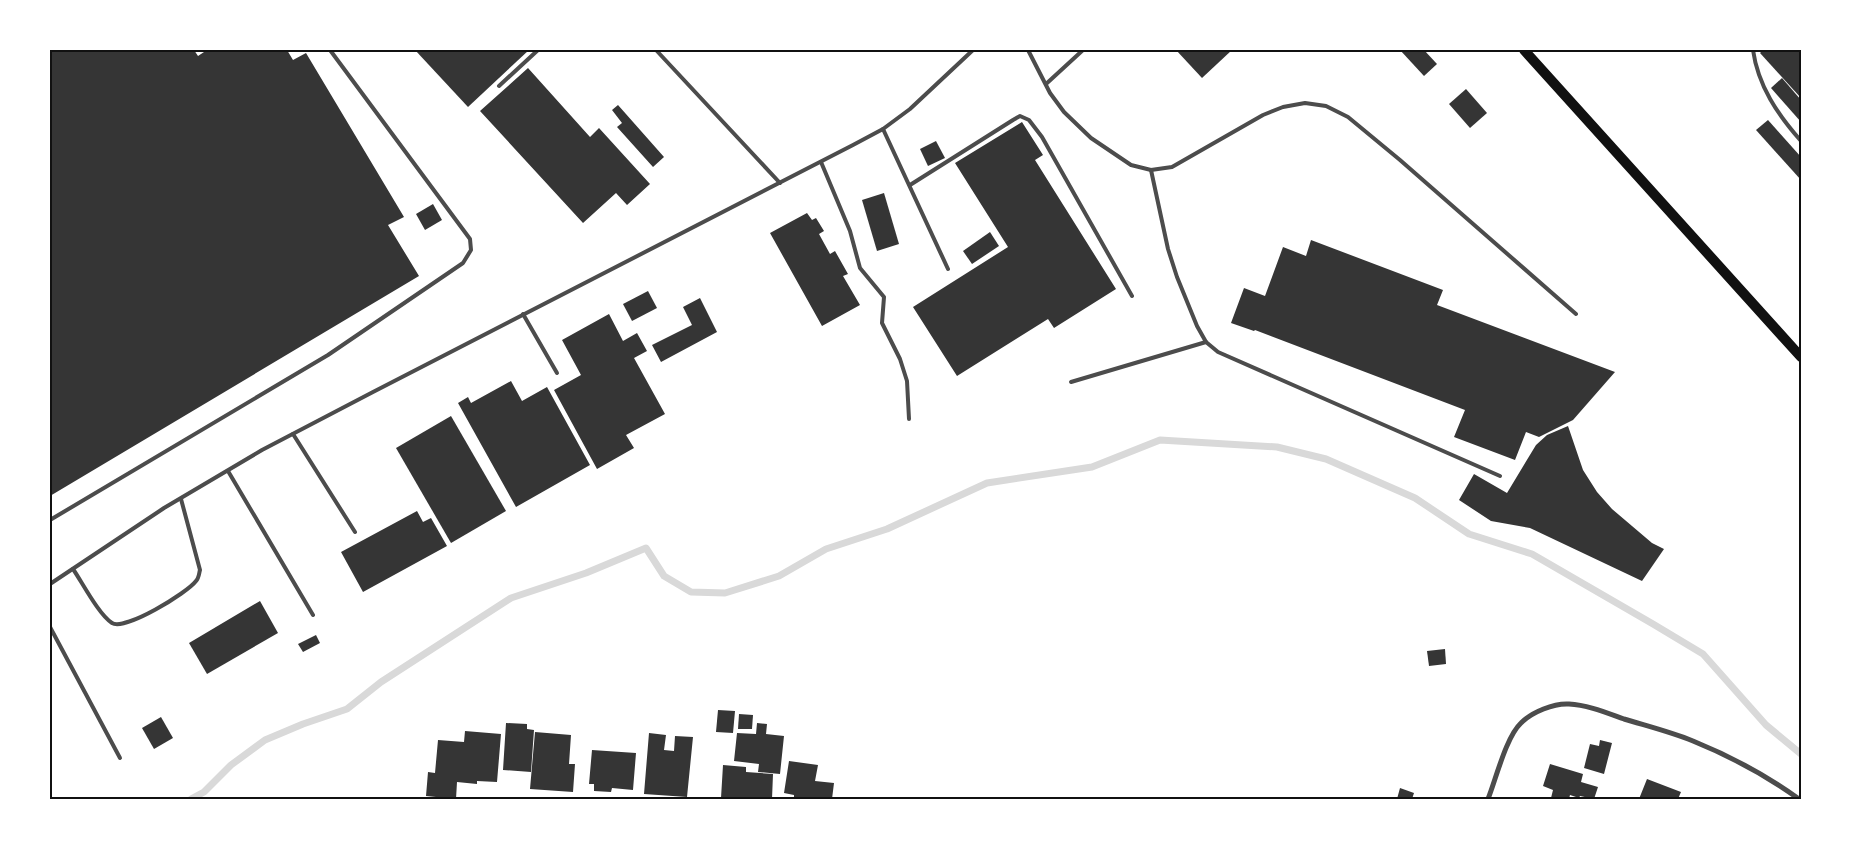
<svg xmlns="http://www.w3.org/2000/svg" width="1851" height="849" font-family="Spectral,serif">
  <rect width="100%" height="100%" fill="#fff"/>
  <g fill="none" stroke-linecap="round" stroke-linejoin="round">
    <!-- stream -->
    <path stroke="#d9d9d9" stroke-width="7" d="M191,799L204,792L231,765L265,740L303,724L347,709L381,682L511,598L586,573L646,548L664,576L691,592L725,593L779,576L826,549L887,529L987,483L1092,467L1160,440L1277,447L1326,459L1415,498L1469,534L1532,554L1653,624L1703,654L1766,725L1801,754"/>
  </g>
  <!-- building -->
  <g fill="#353535">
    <path d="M50,50H194L198,56L207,50H287L293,60L306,53L404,217L388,225L419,276L50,496Z"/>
    <path d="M415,50H529L468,107Z"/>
    <path d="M1176,50H1232L1202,78Z"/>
    <path d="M1400,50H1424L1437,64L1424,76Z"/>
    <path d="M1763,50H1801V98L1760,53Z"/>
    <path d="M528,68L590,137L599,128L650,184L627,205L616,193L583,223L480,111Z"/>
    <path d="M1782,78L1801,100V122L1771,88Z"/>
    <path d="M1466,89L1487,113L1470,128L1449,104Z"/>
    <path d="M618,105L664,157L653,167L617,127L622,123L612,110Z"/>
    <path d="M1768,120L1801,157V180L1756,130Z"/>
    <path d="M1022,122L1043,155L1035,160L1116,289L1054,328L1048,319L957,376L913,307L1008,247L955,163Z"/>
    <path d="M936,141L945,158L928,166L920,149Z"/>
    <path d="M884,193L899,244L877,251L862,200Z"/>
    <path d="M433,204L442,220L425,230L416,214Z"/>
    <path d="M807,213L812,220L816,218L824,231L819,234L830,254L835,251L848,274L843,276L860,305L822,326L770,233Z"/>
    <path d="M990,232L999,246L972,264L963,251Z"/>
    <path d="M1311,240L1443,290L1437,305L1615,372L1573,420L1539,437L1526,432L1515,460L1454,437L1465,410L1255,330L1254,331L1231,323L1244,288L1265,296L1283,247L1306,256Z"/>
    <path d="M648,291L657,308L632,321L623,304Z"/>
    <path d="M700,298L717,332L661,362L652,345L692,325L683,307Z"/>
    <path d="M609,314L623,341L637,333L647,351L634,358L665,414L626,435L634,448L597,469L554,390L581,375L562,340Z"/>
    <path d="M511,381L522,401L547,387L590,465L516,507L458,403L468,397L471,403Z"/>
    <path d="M451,416L506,511L451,543L396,448Z"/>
    <path d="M1568,426L1583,470L1597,492L1612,509L1652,543L1664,549L1642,581L1530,528L1491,521L1459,500L1474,474L1507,493L1536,445L1547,435Z"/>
    <path d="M417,511L423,522L431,518L447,546L363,592L341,552Z"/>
    <path d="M260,601L278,633L207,674L189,643Z"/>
    <path d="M316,635L320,643L303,652L298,644Z"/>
    <path d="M1445,649L1446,664L1429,666L1427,651Z"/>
    <path d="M718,710L735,711L733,733L716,732Z"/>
    <path d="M739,714L753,715L752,729H738Z"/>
    <path d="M161,717L173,738L154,749L142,728Z"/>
    <path d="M506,723L527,724V729L534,730L531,772L503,770Z"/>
    <path d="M757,723L767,724L766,734L784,736L780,774L758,772L759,764L734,761L737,733L756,734Z"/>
    <path d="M465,731L501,734L497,782L477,781V784L457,782L456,799L426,796L428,772L435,773L438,740L464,742Z"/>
    <path d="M535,732L571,735L569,764H575L573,792L530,789Z"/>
    <path d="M649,733L666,735L664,750L674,751L675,736L693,737L687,797L644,794Z"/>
    <path d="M1600,740L1612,743L1604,774L1584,768L1590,744L1599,746Z"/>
    <path d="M592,750L636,753L633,790L612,788L611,792L594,791V784H589Z"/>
    <path d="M789,761L818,765L815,781L834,783L832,799H794V795L784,793Z"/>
    <path d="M1550,764L1583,774L1581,782L1598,787L1594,799L1580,796L1579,798L1570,795L1569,799L1551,798L1553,790L1543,786Z"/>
    <path d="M723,765L746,767V772L773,774L772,799L721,798Z"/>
    <path d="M1647,779L1681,792L1678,799L1664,797L1663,799H1639Z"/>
    <path d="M1400,788L1414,793L1412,799H1397Z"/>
  </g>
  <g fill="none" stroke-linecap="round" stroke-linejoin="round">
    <!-- service -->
    <g stroke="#4c4c4c" stroke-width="4">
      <path d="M656,50L780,183"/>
      <path d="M1028,50L1050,93L1064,112L1091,138L1131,165L1151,170L1172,167L1263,115L1283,107L1305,103L1326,106L1348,117L1400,160L1576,314"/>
      <path d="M1753,50C1758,86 1778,115 1801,141"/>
      <path d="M1046,84L1083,50"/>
      <path d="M499,86L538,50"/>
      <path d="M883,129L948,269"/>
      <path d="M821,162L850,231L860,268L884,297L882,323L900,359L907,381L909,419"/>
      <path d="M1151,170L1168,249L1177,277L1197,326L1206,342L1218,352L1500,476"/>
      <path d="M910,185L1013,120L1020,116L1029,120L1042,137L1132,296"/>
      <path d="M523,314L557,373"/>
      <path d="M1071,382L1206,342"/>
      <path d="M293,434L355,532"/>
      <path d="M228,471L313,615"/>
      <path d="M50,520L328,355L463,263L471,250L470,239L330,50"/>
      <path d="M73,569C82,582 99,615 112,623C125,631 187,593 196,581C199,578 199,573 200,570L181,499"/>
      <path d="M50,584L164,508L262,450L373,392L853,145L883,129L910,109L973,50"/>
      <path d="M50,627L120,758"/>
    </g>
    <!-- minor -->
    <path stroke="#4c4c4c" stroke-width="5" d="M1488,799C1496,779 1506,737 1521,723C1532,712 1554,703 1569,704C1588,705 1607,713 1624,719C1647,726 1671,732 1693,741C1730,756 1767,776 1799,799"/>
    <!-- secondary -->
    <path stroke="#111" stroke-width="10" d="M1524,50L1801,357"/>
  </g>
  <!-- border -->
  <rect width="1851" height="849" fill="none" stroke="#ffffff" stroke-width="102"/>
  <rect x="51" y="51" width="1749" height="747" fill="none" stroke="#111" stroke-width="2"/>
</svg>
